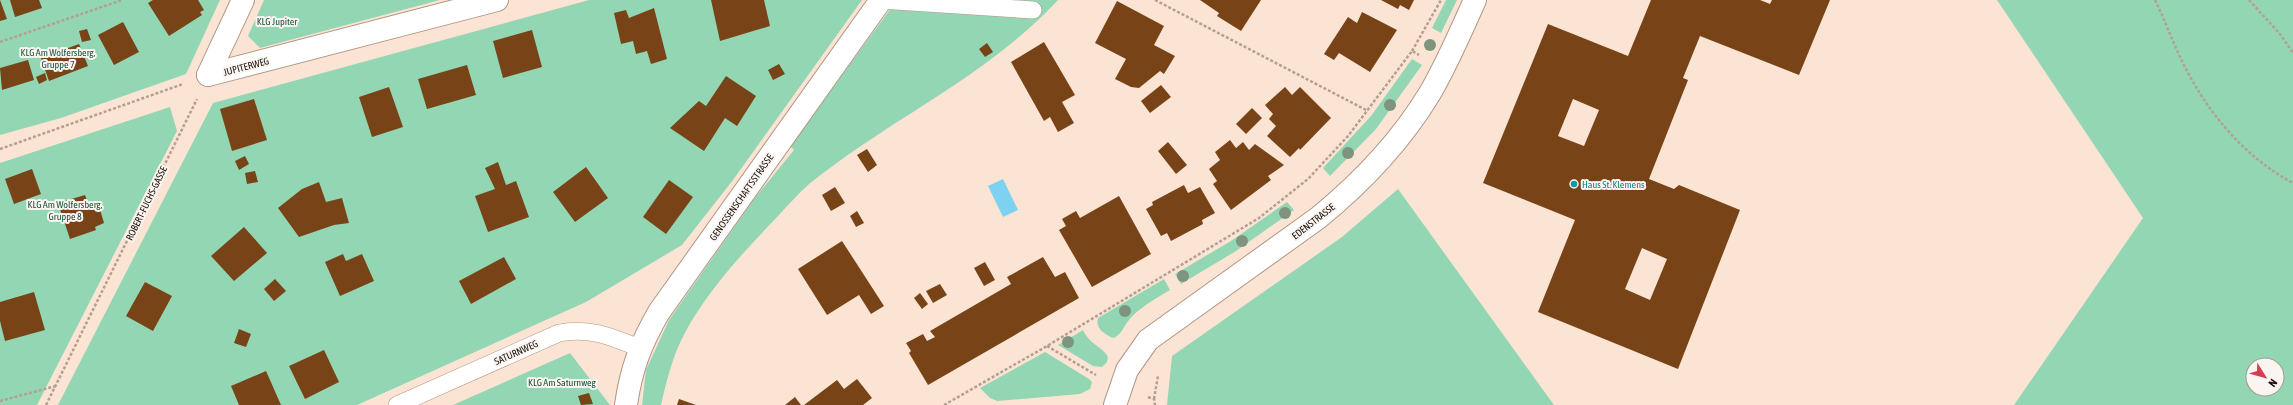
<svg xmlns="http://www.w3.org/2000/svg" width="2293" height="405" font-family="'Asap Condensed',sans-serif">
  <rect width="100%" height="100%" fill="#fce4d4"/>
  <!-- green -->
  <g fill="#93d6b4" fill-rule="evenodd">
    <path d="M0,0H220L186,74L61,118L0,135Z"/>
    <path d="M264,0H440L260,48L248,36Z"/>
    <path d="M589,0H862L733,180L682,245L586,302L357,405H58L213,103Z"/>
    <path d="M897,0H1058C987,77 889,119 808,185C798,194 788,205 779,215C747,248 707,291 686,331C673,354 667,379 661,405H642L646,370L669,320L754,199L794,150L790,146Z"/>
    <path d="M1446,0H1457L1441,33L1432,28Z"/>
    <path d="M1997,0H2293V405H2014L2143,218ZM2253,365H2277V389H2253Z"/>
    <path d="M1412,59L1422,65L1376,129L1330,176L1323,168L1371,116Z"/>
    <path d="M170,107L177,131L37,405H0V163Z"/>
    <path d="M1398,189L1554,405H1167L1172,356L1342,237Z"/>
    <path d="M1287,202L1294,210L1236,251L1181,284L1175,274L1231,241Z"/>
    <path d="M1164,279L1170,290C1155,299 1140,307 1129,320C1123,327 1121,336 1113,338C1105,334 1095,329 1098,318Z"/>
    <path d="M1083,330C1090,345 1102,346 1108,357L1107,362L1102,367L1093,366L1058,345Z"/>
    <path d="M1045,352L1089,379L1092,382L1090,389L1080,394L997,401L990,398L980,388Z"/>
    <path d="M570,353L610,405H453Z"/>
  </g>
  <!-- water -->
  <path fill="#7dd1f1" d="M1003,179L1018,210L1003,217L988,186Z"/>
  <!-- building -->
  <g fill="#784317" fill-rule="evenodd">
    <path d="M0,0L7,19L0,21Z"/>
    <path d="M10,0H39L42,8L15,17Z"/>
    <path d="M153,0H198L204,10L200,12L202,15L169,36L148,3Z"/>
    <path d="M711,0H764L770,26L720,41Z"/>
    <path d="M1200,0H1261L1241,31L1217,16L1219,13Z"/>
    <path d="M1381,0H1414L1409,10L1400,5L1398,9Z"/>
    <path d="M1651,0H1760L1770,4L1772,0H1830L1799,75L1700,36L1683,78L1688,80L1649,179L1674,189L1679,185L1740,210L1678,369L1538,312L1575,220L1483,183L1548,24L1628,56ZM1573,99L1599,110L1584,146L1558,136ZM1642,248L1667,259L1650,300L1625,289Z"/>
    <path d="M1117,1L1164,26L1154,45L1175,56L1164,74L1160,71L1139,88L1131,87L1115,79L1126,59L1095,43Z"/>
    <path d="M654,8L667,59L651,64L647,51L636,54L633,41L621,44L614,13L626,10L629,18Z"/>
    <path d="M1362,12L1397,30L1370,72L1339,53L1334,60L1324,54L1348,17L1357,23Z"/>
    <path d="M123,22L139,52L114,65L98,35Z"/>
    <path d="M87,29L91,40L82,42L79,31Z"/>
    <path d="M532,30L542,67L503,78L493,41Z"/>
    <path d="M1044,42L1075,95L1062,102L1074,123L1058,132L1050,117L1044,121L1011,62Z"/>
    <path d="M987,43L993,52L985,57L979,49Z"/>
    <path d="M79,44L88,66L49,81L41,58Z"/>
    <path d="M28,60L34,80L2,90L0,68Z"/>
    <path d="M779,64L785,74L773,80L768,70Z"/>
    <path d="M467,65L476,95L427,109L418,79Z"/>
    <path d="M45,73L47,80L39,84L36,77Z"/>
    <path d="M726,76L756,96L737,126L725,118L704,151L670,128L699,101L706,106Z"/>
    <path d="M1161,85L1171,97L1150,113L1141,101Z"/>
    <path d="M389,87L403,127L372,137L359,97Z"/>
    <path d="M1285,87L1292,95L1300,87L1331,118L1300,150L1299,148L1290,157L1267,136L1276,126L1269,119L1273,114L1265,105Z"/>
    <path d="M254,99L267,140L232,151L220,109Z"/>
    <path d="M1252,108L1262,118L1246,134L1236,124Z"/>
    <path d="M1230,140L1236,148L1243,142L1249,150L1255,144L1284,165L1268,176L1271,180L1231,210L1213,184L1217,181L1209,169L1220,160L1215,152Z"/>
    <path d="M1168,142L1187,165L1176,174L1158,151Z"/>
    <path d="M867,149L877,165L868,172L857,155Z"/>
    <path d="M245,156L249,164L239,170L235,161Z"/>
    <path d="M498,162L506,185L516,181L529,217L488,232L475,196L495,189L485,168Z"/>
    <path d="M586,167L608,198L575,222L553,192Z"/>
    <path d="M32,169L41,194L14,204L5,179Z"/>
    <path d="M255,171L258,182L247,184L245,173Z"/>
    <path d="M669,180L693,197L666,234L643,217Z"/>
    <path d="M319,182L326,202L342,198L349,223L334,225L299,237L278,208L302,189Z"/>
    <path d="M1184,185L1188,193L1200,187L1215,213L1202,220L1203,224L1171,241L1167,233L1161,236L1146,209L1153,205L1152,202Z"/>
    <path d="M835,187L845,203L831,211L822,195Z"/>
    <path d="M85,195L90,209L99,206L104,223L95,227L96,230L70,239L58,203Z"/>
    <path d="M1119,196L1151,254L1092,287L1059,230L1066,226L1062,219L1076,211L1080,218Z"/>
    <path d="M857,211L864,223L856,227L850,216Z"/>
    <path d="M244,227L267,253L234,281L211,256Z"/>
    <path d="M842,241L884,306L871,314L859,295L827,315L798,269Z"/>
    <path d="M343,254L346,261L362,254L374,281L340,296L325,262Z"/>
    <path d="M504,257L516,279L471,304L459,281Z"/>
    <path d="M1043,257L1055,277L1065,272L1079,298L928,385L909,353L911,351L906,343L923,334L927,341L935,337L930,331L1011,284L1007,277Z"/>
    <path d="M985,262L995,280L984,286L974,268Z"/>
    <path d="M275,279L286,291L274,301L264,289Z"/>
    <path d="M145,282L172,296L153,331L126,316Z"/>
    <path d="M940,284L947,295L933,303L926,291Z"/>
    <path d="M34,292L45,330L5,341L0,321V302Z"/>
    <path d="M920,293L928,304L922,309L914,298Z"/>
    <path d="M239,329L251,334L246,347L234,343Z"/>
    <path d="M324,350L339,382L305,399L289,366Z"/>
    <path d="M266,371L281,405H239L231,386Z"/>
    <path d="M857,379L872,398L863,405H804L837,380L844,389Z"/>
    <path d="M589,393L593,404L581,405L578,396Z"/>
    <path d="M795,397L801,405H785Z"/>
    <path d="M679,399L696,405H677Z"/>
  </g>
  <g fill="none" stroke-linecap="round" stroke-linejoin="round">
    <!-- service casing -->
    <g stroke="#b29684" stroke-width="18">
      <g id="service">
        <path d="M880,0L1033,10"/>
        <path d="M397,405L559,333C589,327 612,337 639,348"/>
      </g>
    </g>
    <!-- minor casing -->
    <g stroke="#b29684" stroke-width="24">
      <g id="minor">
        <path d="M208,75L497,0"/>
        <path d="M208,75L243,0"/>
        <path d="M626,405C631,369 641,343 659,312L881,0"/>
        <path d="M1115,405L1127,370L1148,340L1318,218C1361,183 1401,141 1430,93C1447,64 1461,31 1475,0"/>
      </g>
    </g>
    <!-- path -->
    <g stroke="#b3a093" stroke-width="2.5" stroke-dasharray="3 2" stroke-linecap="butt">
      <path d="M1155,0L1368,111"/>
      <path d="M2155,0C2165,20 2172,41 2182,61C2206,111 2244,157 2293,183"/>
      <path d="M2249,0L2280,34L2293,53"/>
      <path d="M0,42L122,0"/>
      <path d="M1412,51L1441,0"/>
      <path d="M0,149L183,84"/>
      <path d="M1047,346L1096,375"/>
      <path d="M1148,397L1154,399L1155,405"/>
      <path d="M1154,399L1158,376"/>
      <path d="M0,401L56,386"/>
      <path d="M46,405L197,99"/>
      <path d="M944,405L1047,346L1259,218L1308,179L1348,136L1412,51L1419,55"/>
    </g>
    <!-- service -->
    <use href="#service" stroke="#fff" stroke-width="17"/>
    <!-- minor -->
    <use href="#minor" stroke="#fff" stroke-width="22"/>
  </g>
  <!-- trees -->
  <g fill="#7e947f">
    <circle cx="1430" cy="45" r="6"/>
    <circle cx="1390" cy="105" r="6"/>
    <circle cx="1348" cy="153" r="6"/>
    <circle cx="1285" cy="213" r="6"/>
    <circle cx="1242" cy="241" r="6"/>
    <circle cx="1183" cy="276" r="6"/>
    <circle cx="1125" cy="311" r="6"/>
    <circle cx="1068" cy="342" r="6"/>
  </g>
  <!-- markers -->
  <circle fill="#0f9aa8" stroke="#fbf5f1" stroke-width="1.5" cx="1574" cy="184" r="4"/>
  <g text-anchor="middle" stroke-width="4" stroke-linejoin="round" paint-order="stroke">
    <!-- park labels -->
    <g font-size="10" fill="#175239" stroke="#fbf5f1">
      <text x="277" y="25">KLG Jupiter</text>
      <text x="58" y="56">KLG Am Wolfersberg,<tspan x="58" dy="12">Gruppe 7</tspan></text>
      <text x="65" y="208">KLG Am Wolfersberg,<tspan x="65" dy="12">Gruppe 8</tspan></text>
      <text x="562" y="386">KLG Am Saturnweg</text>
    </g>
    <!-- street labels -->
    <g font-size="10" fill="#1b110b" stroke="#fbf5f1">
      <text transform="translate(246 66) rotate(-15)" y="4">JUPITERWEG</text>
      <text transform="translate(741 197) rotate(-55)" y="4">GENOSSENSCHAFTSSTRASSE</text>
      <text transform="translate(146 203) rotate(-64)" y="4">ROBERT-FUCHS-GASSE</text>
      <text transform="translate(1313 221) rotate(-38)" y="4">EDENSTRASSE</text>
      <text transform="translate(516 352) rotate(-24)" y="4">SATURNWEG</text>
    </g>
    <!-- culture labels -->
    <g font-size="10" fill="#0d838f" stroke="#fbf5f1" text-anchor="start">
      <text x="1582" y="188">Haus St. Klemens</text>
    </g>
  </g>
  <!-- north arrow -->
  <g transform="translate(2265 377) rotate(127)"><circle r="19" fill="#fbf5f1" stroke="#a19a95"/>
  <path d="M0-3L7 15L0 10L-7 15Z" fill="#d04050"/>
  <text y="-6" font-size="11" font-weight="bold" text-anchor="middle" fill="#1b110b">N</text>
  </g>
</svg>
